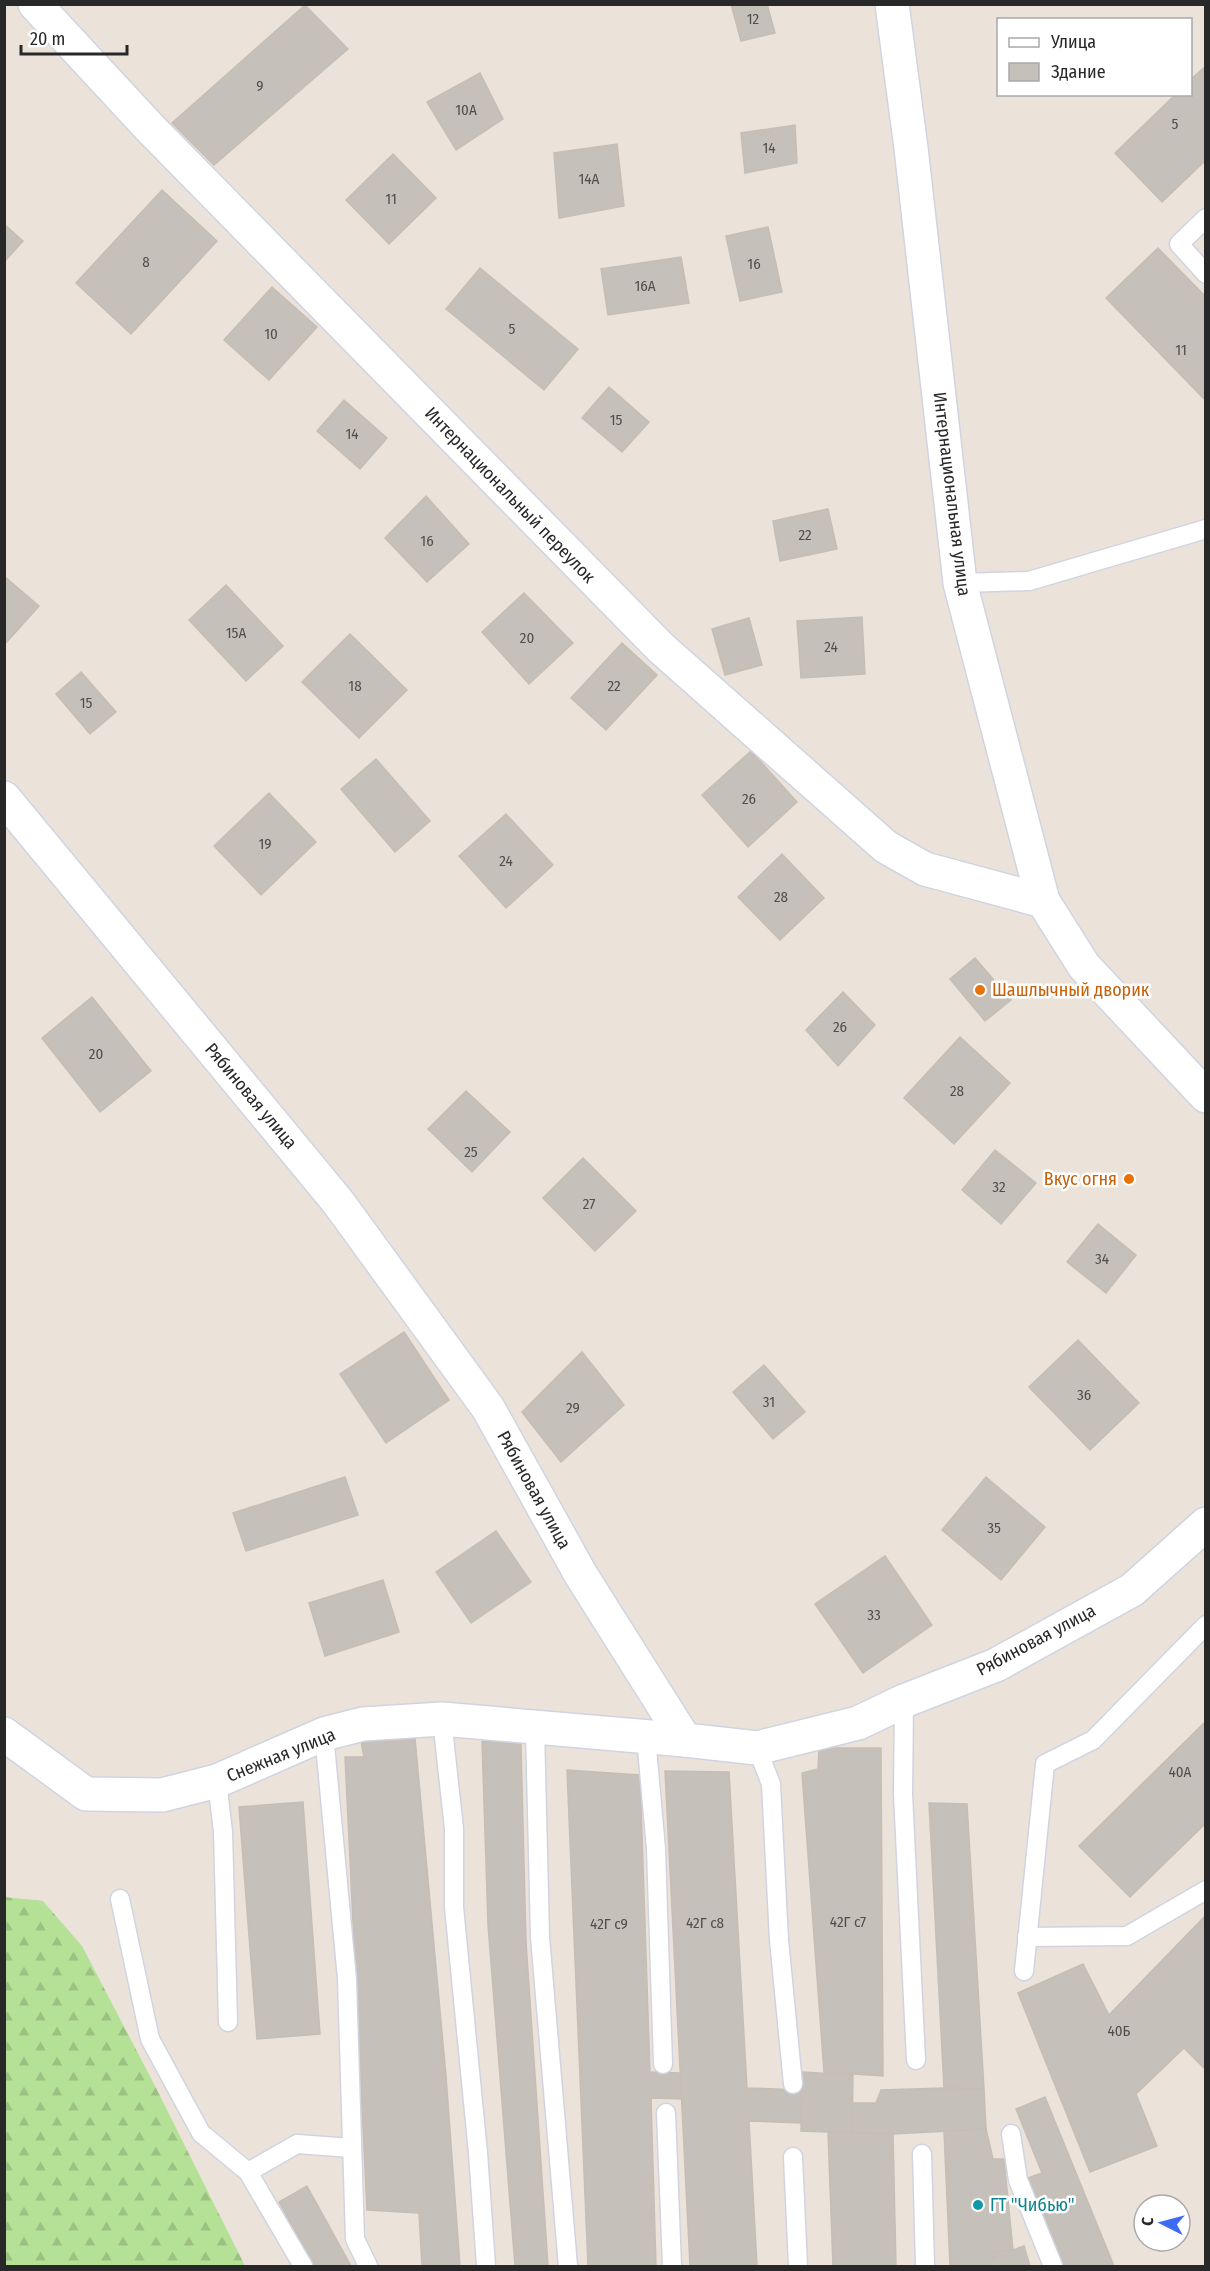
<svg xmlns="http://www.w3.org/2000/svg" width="1210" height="2271" font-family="'Fira Sans Condensed',sans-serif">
  <defs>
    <pattern id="forest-firs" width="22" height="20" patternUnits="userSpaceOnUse" patternTransform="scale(1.5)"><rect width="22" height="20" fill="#b5e197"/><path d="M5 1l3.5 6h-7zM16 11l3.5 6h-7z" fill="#9cc182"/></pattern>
  </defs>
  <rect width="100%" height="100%" fill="#ebe3da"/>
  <!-- forest -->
  <path fill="url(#forest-firs)" d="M5,1897L43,1901L82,1946L153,2082L245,2266H5Z"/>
  <!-- building -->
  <g fill="#c6c0ba" stroke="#c6beb4" stroke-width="1.5">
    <path d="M731,4H767L775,33L741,41Z"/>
    <path d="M305,5L348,49L214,165L172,123Z"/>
    <path d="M1206,66V160L1162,202L1115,153L1176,94H1190V80Z"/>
    <path d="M480,73L503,119L456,150L427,102Z"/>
    <path d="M795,125L797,163L745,173L741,133Z"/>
    <path d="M617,144L624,206L559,218L554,153Z"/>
    <path d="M393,154L436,198L389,244L346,200Z"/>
    <path d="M162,190L217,241L131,334L76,283Z"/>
    <path d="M4,224L23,241L5,261H4Z"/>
    <path d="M768,227L782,292L740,301L726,236Z"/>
    <path d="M1158,248L1206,297V401L1106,298Z"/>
    <path d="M681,257L689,303L608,315L601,269Z"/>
    <path d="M480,268L578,349L544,390L446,309Z"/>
    <path d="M272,287L317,327L269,380L224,340Z"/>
    <path d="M609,387L649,422L622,452L582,418Z"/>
    <path d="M344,400L387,438L360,469L317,431Z"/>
    <path d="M426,496L469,544L427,582L385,538Z"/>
    <path d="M828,509L837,549L780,561L773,521Z"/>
    <path d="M4,576L39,606L6,643L4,641Z"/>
    <path d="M226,585L283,646L246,681L189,620Z"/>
    <path d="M524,593L573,643L529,684L482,632Z"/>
    <path d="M862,617L865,674L801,678L797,621Z"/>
    <path d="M749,618L762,665L725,675L712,629Z"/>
    <path d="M350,634L407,690L359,738L302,682Z"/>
    <path d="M622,643L657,675L606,730L571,698Z"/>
    <path d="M81,672L116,712L90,734L56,694Z"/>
    <path d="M751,751L797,802L748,847L702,795Z"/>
    <path d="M376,759L430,821L395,852L341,789Z"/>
    <path d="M269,793L316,842L261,895L214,846Z"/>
    <path d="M506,814L553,865L506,908L459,856Z"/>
    <path d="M782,854L824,898L780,940L738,897Z"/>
    <path d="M975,958L1011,1000L985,1021L950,979Z"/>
    <path d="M843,992L875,1025L838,1066L806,1030Z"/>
    <path d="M92,997L151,1071L100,1112L42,1038Z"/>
    <path d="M960,1037L1010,1083L954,1144L904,1098Z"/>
    <path d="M466,1091L510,1132L472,1172L428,1129Z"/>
    <path d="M995,1150L1036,1183L1001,1224L962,1190Z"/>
    <path d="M583,1158L636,1211L595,1251L543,1198Z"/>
    <path d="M1098,1224L1136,1255L1106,1293L1067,1262Z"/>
    <path d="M404,1332L449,1400L386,1443L340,1374Z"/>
    <path d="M1078,1340L1139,1403L1090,1450L1029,1387Z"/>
    <path d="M582,1352L624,1405L561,1462L522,1412Z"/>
    <path d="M764,1365L805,1412L773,1439L733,1392Z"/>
    <path d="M345,1477L358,1515L246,1551L233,1513Z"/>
    <path d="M986,1477L1045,1527L1001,1580L942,1530Z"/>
    <path d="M496,1531L531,1582L471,1623L436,1572Z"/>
    <path d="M885,1556L932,1625L863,1673L815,1604Z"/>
    <path d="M383,1580L399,1632L325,1656L309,1603Z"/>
    <path d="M1206,1721V1823L1130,1897L1079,1846Z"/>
    <path d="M415,1738L446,2076L460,2266H422L419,2213L367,2210L345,1757H364L361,1741Z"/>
    <path d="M482,1741L521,1744L526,1942L548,2266H515L488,1925Z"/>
    <path d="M819,1748H881L883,2076L824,2072L802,1773L818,1769Z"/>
    <path d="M567,1770L640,1775L650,2072L680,2073L682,2099L651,2098L656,2266H588Z"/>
    <path d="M665,1771L729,1772L747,2088L802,2090L801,2123L749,2121L757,2266H690Z"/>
    <path d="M303,1802L320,2034L257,2039L239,1807Z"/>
    <path d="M929,1803L967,1804L984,2089L944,2088Z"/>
    <path d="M1206,1915V2070L1184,2048L1136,2094L1157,2146L1090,2172L1018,1993L1083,1964L1109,2015Z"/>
    <path d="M802,2072L853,2075L852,2133L801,2131Z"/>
    <path d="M944,2088L984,2089L986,2129L893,2134L852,2133L853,2103H876L881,2090Z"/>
    <path d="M1045,2097L1114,2266H1062L1025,2179L1042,2173L1016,2109Z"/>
    <path d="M986,2129L993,2159H1004L1013,2250L992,2252L993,2266H950L944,2131Z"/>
    <path d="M828,2132L893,2134L896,2266H833Z"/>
    <path d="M307,2186L351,2266H314L279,2202Z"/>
    <path d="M1024,2246L1030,2266H995L992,2252L1013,2250Z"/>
  </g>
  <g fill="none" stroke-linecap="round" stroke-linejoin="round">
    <!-- service casing -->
    <g stroke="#d0d4e1" stroke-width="21">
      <g id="service">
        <path d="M1206,218L1179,244L1206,274"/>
        <path d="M960,583L1029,581L1206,529"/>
        <path d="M904,1701L903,1794L916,2060"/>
        <path d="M442,1719L454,1829V1907L478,2153L486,2266"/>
        <path d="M535,1728L540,1937L568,2266"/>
        <path d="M324,1734L347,1979L355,2239L368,2266"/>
        <path d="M646,1737L656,1849L663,2064"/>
        <path d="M757,1748L771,1784L779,1940L793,2084"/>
        <path d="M217,1781L223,1832L228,2022"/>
        <path d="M120,1899L150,2039L201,2133L248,2172L303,2266"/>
        <path d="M1027,1937L1127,1936L1206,1890"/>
        <path d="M1024,1971L1045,1764L1093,1740L1206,1625"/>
        <path d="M666,2113L672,2266"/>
        <path d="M1011,2134L1018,2180L1053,2266"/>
        <path d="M922,2154L925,2266"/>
        <path d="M793,2157L798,2266"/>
        <path d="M248,2172L297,2144L351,2148"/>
      </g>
    </g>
    <!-- minor casing -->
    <g stroke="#d0d4e1" stroke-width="36">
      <g id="minor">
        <path d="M35,4L150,128L661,648L886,847L925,869L1043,901"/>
        <path d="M4,798L338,1202L488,1408L581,1575L685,1740L757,1748L858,1723L904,1701L996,1665L1132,1590L1206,1524"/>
        <path d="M4,1734L86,1794L162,1795L217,1781L324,1734L363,1724L442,1719L685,1740"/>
      </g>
    </g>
    <!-- secondary casing -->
    <g stroke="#d0d4e1" stroke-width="36">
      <path id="secondary" d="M892,4L911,148L960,583L1043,901L1084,966L1206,1096"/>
    </g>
    <!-- service -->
    <use href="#service" stroke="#fff" stroke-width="18"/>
    <!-- minor -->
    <use href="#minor" stroke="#fff" stroke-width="33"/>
    <!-- secondary -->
    <use href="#secondary" stroke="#fff" stroke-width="33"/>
  </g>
  <!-- markers -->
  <g fill="#e8710a" stroke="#fff" stroke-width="2">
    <circle cx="980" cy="990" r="6"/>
    <circle cx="1129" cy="1179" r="6"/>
  </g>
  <circle fill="#0f9aa8" stroke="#fff" stroke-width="2" cx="978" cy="2205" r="6"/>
  <g text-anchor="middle" stroke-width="5" stroke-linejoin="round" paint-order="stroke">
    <!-- number labels -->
    <g font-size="15" fill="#504e4c">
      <text x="753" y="24">12</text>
      <text x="260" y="91">9</text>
      <text x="466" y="115">10А</text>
      <text x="1175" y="129">5</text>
      <text x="769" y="153">14</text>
      <text x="589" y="184">14А</text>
      <text x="391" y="204">11</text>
      <text x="146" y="267">8</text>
      <text x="754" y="269">16</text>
      <text x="645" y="291">16А</text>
      <text x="512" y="334">5</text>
      <text x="271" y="339">10</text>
      <text x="1181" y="355">11</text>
      <text x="616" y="425">15</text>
      <text x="352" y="439">14</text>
      <text x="805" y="540">22</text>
      <text x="427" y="546">16</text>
      <text x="236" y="638">15А</text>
      <text x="527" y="643">20</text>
      <text x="831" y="652">24</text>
      <text x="355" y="691">18</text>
      <text x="614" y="691">22</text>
      <text x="86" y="708">15</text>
      <text x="749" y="804">26</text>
      <text x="265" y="849">19</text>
      <text x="506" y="866">24</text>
      <text x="781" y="902">28</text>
      <text x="840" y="1032">26</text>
      <text x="96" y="1059">20</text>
      <text x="957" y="1096">28</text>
      <text x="471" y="1157">25</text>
      <text x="999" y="1192">32</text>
      <text x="589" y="1209">27</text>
      <text x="1102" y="1264">34</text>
      <text x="1084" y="1400">36</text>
      <text x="769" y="1407">31</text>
      <text x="573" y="1413">29</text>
      <text x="994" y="1533">35</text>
      <text x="874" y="1620">33</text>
      <text x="1180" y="1777">40А</text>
      <text x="848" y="1927">42Г с7</text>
      <text x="705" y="1928">42Г с8</text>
      <text x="609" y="1929">42Г с9</text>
      <text x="1119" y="2036">40Б</text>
    </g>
    <!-- street labels -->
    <g font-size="18" fill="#282828" stroke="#fff">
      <text transform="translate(952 494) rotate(83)" y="6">Интернациональная улица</text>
      <text transform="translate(510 495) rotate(46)" y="6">Интернациональный переулок</text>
      <text transform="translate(251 1096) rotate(50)" y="6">Рябиновая улица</text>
      <text transform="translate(534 1490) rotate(61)" y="6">Рябиновая улица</text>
      <text transform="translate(1036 1640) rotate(-28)" y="6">Рябиновая улица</text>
      <text transform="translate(281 1755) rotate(-22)" y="6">Снежная улица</text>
    </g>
    <!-- food labels -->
    <g font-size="18" fill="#c56008" stroke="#fff" text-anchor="start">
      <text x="992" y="996">Шашлычный дворик</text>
      <text x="1117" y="1185" text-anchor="end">Вкус огня</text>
    </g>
    <!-- culture labels -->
    <g font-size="18" fill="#0d838f" stroke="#fff" text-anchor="start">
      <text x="990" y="2211">ГТ "Чибью"</text>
    </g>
  </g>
  <!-- border -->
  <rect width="1210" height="2271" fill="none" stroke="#282828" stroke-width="12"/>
  <!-- legend -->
  <rect x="997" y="18" width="195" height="78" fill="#ffffff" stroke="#a9a9a9" stroke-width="1.5"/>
  <rect x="1009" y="38" width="30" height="9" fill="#ffffff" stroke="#a9a9a9" stroke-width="1.5"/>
  <text x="1051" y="48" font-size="18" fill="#282828">Улица</text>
  <rect x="1009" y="63" width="30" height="18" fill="#c6c0ba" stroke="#a9a9a9" stroke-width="1.5"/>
  <text x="1051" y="78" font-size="18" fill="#282828">Здание</text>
  <!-- north arrow -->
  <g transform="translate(1162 2223) rotate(276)"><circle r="28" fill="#ffffff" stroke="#a9a9a9" stroke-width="1.5"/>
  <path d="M0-4.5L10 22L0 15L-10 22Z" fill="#3c6af5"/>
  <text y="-9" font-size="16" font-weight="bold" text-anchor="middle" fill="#282828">С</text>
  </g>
  <!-- scale -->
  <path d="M21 45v9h106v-9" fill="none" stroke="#282828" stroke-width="3"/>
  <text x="30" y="45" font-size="18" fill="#282828" stroke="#ffffff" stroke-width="4.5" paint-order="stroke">20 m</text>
</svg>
